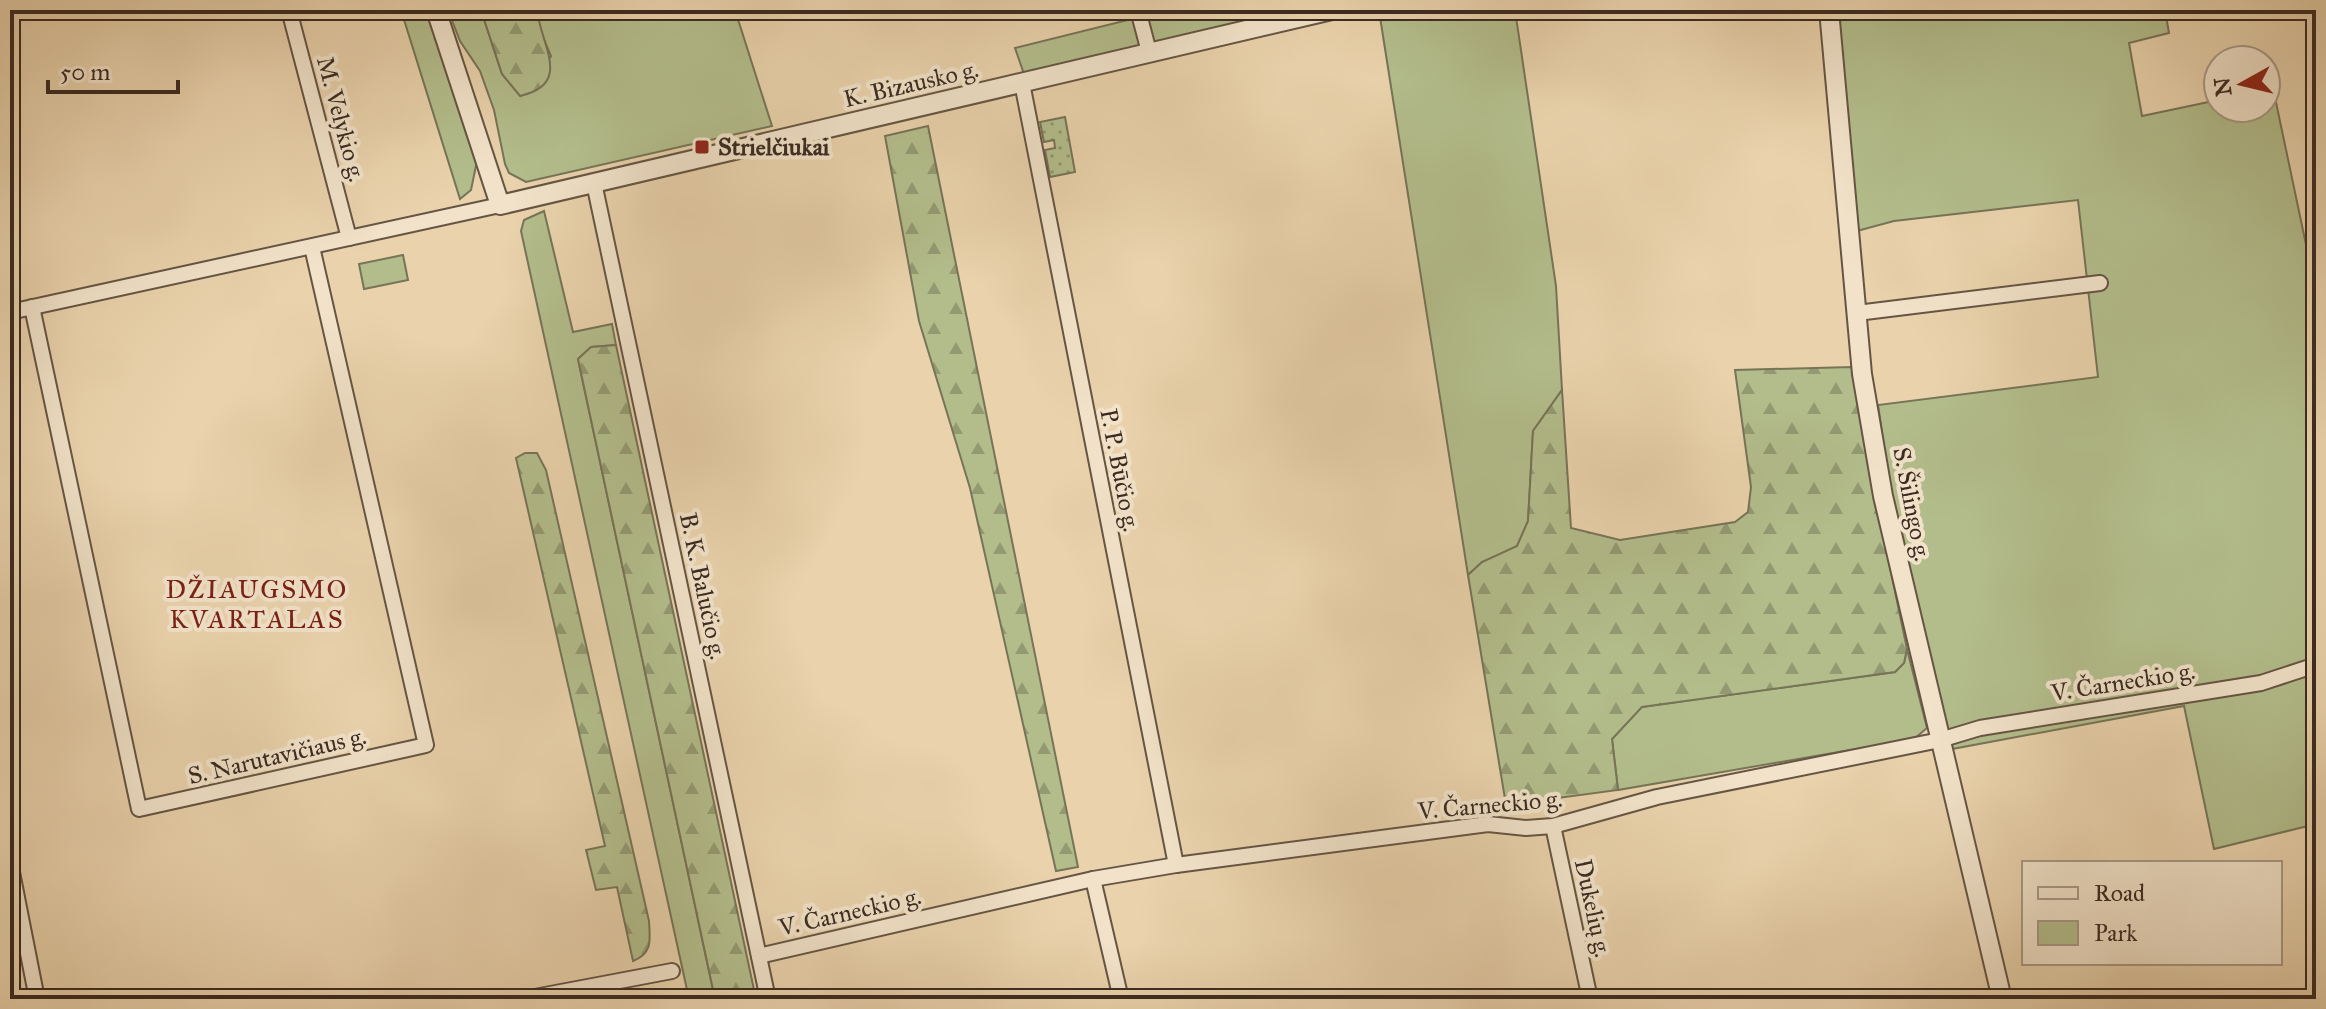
<svg xmlns="http://www.w3.org/2000/svg" width="2326" height="1009" font-family="'IM FELL Great Primer',serif">
  <defs>
    <pattern id="forest-firs" width="22" height="20" patternUnits="userSpaceOnUse" patternTransform="scale(2)"><rect width="22" height="20" fill="#b3bd8c"/><path d="M5 1l3.5 6h-7zM16 11l3.5 6h-7z" fill="#939a72"/></pattern>
    <pattern id="park-dots" width="8" height="8" patternUnits="userSpaceOnUse" patternTransform="scale(2)"><rect width="8" height="8" fill="#b3bd8c"/><path d="M2 2h.1M6 6h.1" fill="none" stroke="#939a72" stroke-width="1.8" stroke-linecap="round"/></pattern>
  </defs>
  <rect width="100%" height="100%" fill="#e9d2ac"/>
  <filter id="stains"><feTurbulence type="fractalNoise" baseFrequency=".0025" numOctaves="4"/><feColorMatrix values="0 0 0 0 .2 0 0 0 0 .09 0 0 0 0 .02 0 0 0 .5 -.17"/></filter>
  <radialGradient id="worn" r=".72"><stop offset=".6" stop-color="#630" stop-opacity="0"/><stop offset="1" stop-color="#630" stop-opacity=".3"/></radialGradient>
  <!-- green -->
  <g fill="#b3bd8c" stroke="#777457" stroke-width="2">
    <path d="M401,10H427L477,161L471,190L460,199Z"/>
    <path d="M448,10H481L502,74L521,96L551,56L539,28L537,10H735L772,126L526,182L509,173L505,164L494,110L480,71L460,41Z"/>
    <path d="M1168,10H1301L1024,74L1015,48Z"/>
    <path d="M1410,10H1515L1556,286L1562,390L1533,431L1528,521L1517,547L1482,562L1468,575L1380,17Z"/>
    <path d="M1836,10H2165L2169,33L2129,43L2142,116L2218,100V108H2266V89L2273,88L2316,292V824L2214,849L2184,706L1952,749L1889,481L1878,405L2098,377L2078,200L1894,221L1857,231Z"/>
    <path d="M544,211L573,332L612,324L616,345L591,347L578,359L715,999H689L521,231L524,220Z"/>
    <path d="M403,255L408,280L364,289L359,264Z"/>
    <path d="M1907,649L1927,728L1914,739L1618,790L1612,739L1641,707L1895,672L1904,663Z"/>
  </g>
  <!-- forest -->
  <g fill="url(#forest-firs)" stroke="#777457" stroke-width="2">
    <path d="M481,10H537C541,46 573,84 520,96L502,74Z"/>
    <path d="M928,126L1078,867L1056,871L970,488L919,321L885,136Z"/>
    <path d="M616,345L756,999H715L578,359L591,347Z"/>
    <path d="M1852,367L1866,452L1907,649L1904,663L1895,672L1642,707L1612,739L1618,790L1506,805L1468,575L1482,562L1517,546L1528,521L1533,431L1562,390L1571,528L1620,540L1735,522L1748,512L1751,487L1735,370Z"/>
    <path d="M525,453H537L546,470L649,921C650,940 653,953 633,961L617,887L596,890L586,850L605,846L516,458Z"/>
  </g>
  <!-- park -->
  <path fill="url(#park-dots)" stroke="#777457" stroke-width="2" d="M1065,117L1075,172L1050,177L1045,150L1055,148L1054,140L1044,142L1040,122Z"/>
  <g fill="none" stroke-linecap="round" stroke-linejoin="round">
    <!-- minor casing -->
    <g stroke="#654" stroke-width="18">
      <g id="minor">
        <path d="M289,10L349,238"/>
        <path d="M1138,10L1149,52"/>
        <path d="M1022,83L1176,865"/>
        <path d="M594,183L768,999"/>
        <path d="M32,307L139,809L426,745L312,247"/>
        <path d="M10,312L500,205"/>
        <path d="M1857,313L2100,283"/>
        <path d="M1553,826L1590,999"/>
        <path d="M10,862L37,999"/>
        <path d="M1093,879L1121,999"/>
        <path d="M759,956L1093,879L1176,865L1488,824L1526,828L1553,826L1657,797L1940,740L1980,728L2261,683L2316,665"/>
        <path d="M524,999L672,971"/>
      </g>
    </g>
    <!-- tertiary casing -->
    <g stroke="#654" stroke-width="22">
      <g id="tertiary">
        <path d="M436,10L500,205L1332,10"/>
        <path d="M1829,10L1862,374L1883,496L2002,999"/>
      </g>
    </g>
    <!-- minor -->
    <use href="#minor" stroke="#f1e2c9" stroke-width="14"/>
    <!-- tertiary -->
    <use href="#tertiary" stroke="#f1e2c9" stroke-width="18"/>
  </g>
  <!-- markers -->
  <rect fill="#8f2418" stroke="#f1e2c9" stroke-width="3" x="694" y="139" width="16" height="16" rx="4"/>
  <g text-anchor="middle" stroke-width="8" stroke-linejoin="round" paint-order="stroke">
    <!-- street labels -->
    <g font-size="24" fill="#3b2b22" stroke="#f1e2c9">
      <text transform="translate(911 84) rotate(-13)" y="8">K. Bizausko g.</text>
      <text transform="translate(341 119) rotate(75)" y="8">M. Velykio g.</text>
      <text transform="translate(1120 470) rotate(79)" y="8">P. P. Būčio g.</text>
      <text transform="translate(1912 504) rotate(79)" y="8">S. Šilingo g.</text>
      <text transform="translate(703 586) rotate(78)" y="8">B. K. Balučio g.</text>
      <text transform="translate(2123 682) rotate(-9)" y="8">V. Čarneckio g.</text>
      <text transform="translate(277 756) rotate(-13)" y="8">S. Narutavičiaus g.</text>
      <text transform="translate(1490 805) rotate(-5)" y="8">V. Čarneckio g.</text>
      <text transform="translate(1593 908) rotate(78)" y="8">Dukelių g.</text>
      <text transform="translate(850 912) rotate(-13)" y="8">V. Čarneckio g.</text>
    </g>
    <!-- poi labels -->
    <g font-size="24" font-weight="bold" fill="#3b2b22" stroke="#f1e2c9" text-anchor="start">
      <text x="718" y="155">Strielčiukai</text>
    </g>
    <!-- neighbourhood labels -->
    <g font-size="26" letter-spacing="2" fill="#7a1f14" stroke="#f1e2c9">
      <text x="257" y="598">DŽIAUGSMO<tspan x="257" dy="30">KVARTALAS</tspan></text>
    </g>
  </g>
  <!-- margin -->
  <rect width="2326" height="1009" fill="none" stroke="#e9d2ac" stroke-width="40"/>
  <rect x="12" y="12" width="2302" height="985" fill="none" stroke="#3b2b22" stroke-width="4"/>
  <rect x="20" y="20" width="2286" height="969" fill="none" stroke="#3b2b22" stroke-width="2"/>
  <!-- legend -->
  <rect x="2022" y="861" width="260" height="104" fill="#f1e2c9" stroke="#a89986" stroke-width="2"/>
  <rect x="2038" y="887" width="40" height="12" fill="#f1e2c9" stroke="#a89986" stroke-width="2"/>
  <text x="2094" y="901" font-size="24" fill="#3b2b22">Road</text>
  <rect x="2038" y="921" width="40" height="24" fill="#b3bd8c" stroke="#a89986" stroke-width="2"/>
  <text x="2094" y="941" font-size="24" fill="#3b2b22">Park</text>
  <!-- north arrow -->
  <g transform="translate(2242 84) rotate(262)"><circle r="38" fill="#f1e2c9" stroke="#a89986" stroke-width="2"/>
  <path d="M0-6L14 30L0 20L-14 30Z" fill="#8f2418"/>
  <text y="-12" font-size="22" font-weight="bold" text-anchor="middle" fill="#3b2b22">N</text>
  </g>
  <!-- scale -->
  <path d="M48 80v12h130v-12" fill="none" stroke="#3b2b22" stroke-width="4"/>
  <text x="60" y="80" font-size="24" fill="#3b2b22" stroke="#f1e2c9" stroke-width="6" paint-order="stroke">50 m</text>
  <rect width="100%" height="100%" filter="url(#stains)"/>
  <rect width="100%" height="100%" fill="url(#worn)"/>
</svg>
